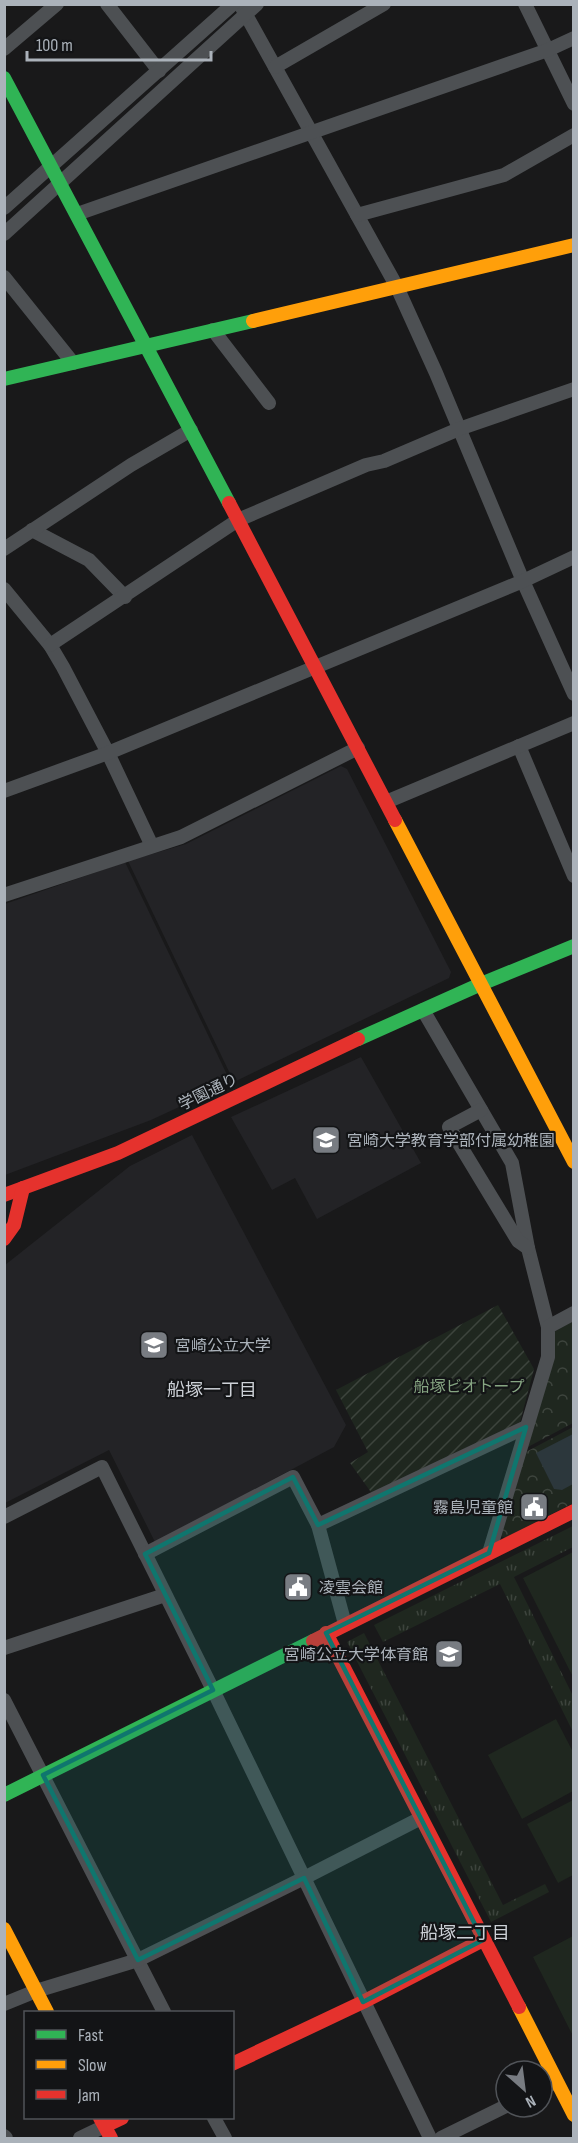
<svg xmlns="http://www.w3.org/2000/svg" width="578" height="2143" font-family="'Sofia Sans Condensed','Noto Sans JP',sans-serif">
  <defs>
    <pattern id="grass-tufts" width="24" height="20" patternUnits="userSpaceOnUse" patternTransform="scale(1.5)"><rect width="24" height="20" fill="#1f271f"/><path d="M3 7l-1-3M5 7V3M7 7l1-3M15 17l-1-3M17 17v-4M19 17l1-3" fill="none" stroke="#3d443d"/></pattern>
    <pattern id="park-crowns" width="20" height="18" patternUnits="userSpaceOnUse" patternTransform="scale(1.5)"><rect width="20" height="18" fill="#1f271f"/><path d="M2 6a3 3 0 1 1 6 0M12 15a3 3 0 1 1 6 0" fill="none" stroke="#3d443d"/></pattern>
    <pattern id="garden-furrows" width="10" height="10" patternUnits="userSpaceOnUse" patternTransform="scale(1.5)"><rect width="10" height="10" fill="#1f271f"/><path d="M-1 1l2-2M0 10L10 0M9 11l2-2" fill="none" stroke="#3d443d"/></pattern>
  </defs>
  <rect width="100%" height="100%" fill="#19191a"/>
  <!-- built -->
  <g fill="#232326">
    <path d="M341,766L347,769L451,972L449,978L234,1082L128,861L186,844Z"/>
    <path d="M125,862L231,1083L151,1120L5,1175V904Z"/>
    <path d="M361,1057L421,1163L317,1219L295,1178L272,1190L231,1117Z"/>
    <path d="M192,1135L346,1425L334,1447L155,1542L109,1450L5,1503V1265L130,1166Z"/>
  </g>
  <!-- grass -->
  <g fill="url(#grass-tufts)">
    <path d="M573,1526V1547L514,1577L573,1696V1732L500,1584L383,1642L374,1625Z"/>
    <path d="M364,1633L503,1905L545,1884L549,1892L491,1922L347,1642Z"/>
  </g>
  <!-- park -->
  <g fill="url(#park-crowns)">
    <path d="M573,1321V1423L524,1449L554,1332Z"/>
    <path d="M573,1427V1503L505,1538L499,1535L524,1453Z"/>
  </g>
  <!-- garden -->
  <path fill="url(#garden-furrows)" d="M498,1305L534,1369L519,1426L373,1495L350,1463L368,1452L336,1390Z"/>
  <!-- pitch -->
  <g fill="#1f271f">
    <path d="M573,1552V1677L523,1578Z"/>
    <path d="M556,1719L573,1752V1791L522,1819L488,1755Z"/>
    <path d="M573,1800V1875L558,1883L527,1824Z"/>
    <path d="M573,1936V2036L533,1957Z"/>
  </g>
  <!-- water -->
  <path fill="#2c373c" d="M573,1434V1484L562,1490L554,1489L536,1453Z"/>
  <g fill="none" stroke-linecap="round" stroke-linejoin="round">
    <!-- street -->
    <g stroke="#4d5053" stroke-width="14">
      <path d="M107,4L159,71"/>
      <path d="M240,4L397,287L436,373L523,581L574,694"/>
      <path d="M525,4L574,104"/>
      <path d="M4,49L57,4"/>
      <path d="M275,67L384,4"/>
      <path d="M4,208L233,4"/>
      <path d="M77,214L548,50L574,38"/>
      <path d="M357,215L504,175L574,135"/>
      <path d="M4,234L257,4"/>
      <path d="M4,277L73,363"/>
      <path d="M213,330L269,403"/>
      <path d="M32,530L89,560L125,597"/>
      <path d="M4,549L131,465L191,430"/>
      <path d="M4,589L50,645L63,667L108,753L152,846"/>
      <path d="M50,645L238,520L366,465L384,461L459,429L574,389"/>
      <path d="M519,746L574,876"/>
      <path d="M4,791L108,753L523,581L574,557"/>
      <path d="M386,802L574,723"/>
      <path d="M4,895L181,837L358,748"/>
      <path d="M423,1010L512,1163L528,1248L548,1327"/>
      <path d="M481,1110L449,1127L518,1241L528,1248"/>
      <path d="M4,1517L102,1467L213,1690L430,2138"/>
      <path d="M318,1525L526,1427"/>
      <path d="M489,1553L548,1357V1327L574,1313"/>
      <path d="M145,1554L293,1477L318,1525L345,1624"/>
      <path d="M4,1648L165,1595"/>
      <path d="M4,1700L164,2012"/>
      <path d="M4,2004L36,1991L138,1960L304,1878L421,1818"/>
      <path d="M542,2089L556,2082"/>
      <path d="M214,2118L225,2138"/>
      <path d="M4,2136L6,2138"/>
      <path d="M80,2138L105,2126"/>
      <path d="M441,2138L506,2106"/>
    </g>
    <!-- fast -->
    <g stroke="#30b455" stroke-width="14">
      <path d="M4,78L229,503"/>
      <path d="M4,379L253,321"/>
      <path d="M358,1039L481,984L574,946"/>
      <path d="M4,1795L313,1641"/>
    </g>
    <!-- slow -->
    <g stroke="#ff9f0a" stroke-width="14">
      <path d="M253,321L574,245"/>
      <path d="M395,820L574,1162"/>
      <path d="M4,1929L47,2012"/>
      <path d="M519,2007L574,2115"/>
    </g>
    <!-- jam -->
    <g stroke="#e5322d" stroke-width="14">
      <path d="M229,503L395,820"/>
      <path d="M4,1195L118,1153L358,1039"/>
      <path d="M4,1239L14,1225L23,1188"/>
      <path d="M326,1633L519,2007"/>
      <path d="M313,1641L574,1511"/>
      <path d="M232,2064L363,2002L483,1940"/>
      <path d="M100,2118L111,2138"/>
      <path d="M105,2126L122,2118"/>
    </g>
  </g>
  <!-- marked area -->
  <path fill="#0f766e" fill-opacity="0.2" stroke="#0f766e" stroke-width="4.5" stroke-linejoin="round" d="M526,1427L489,1553L326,1633L483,1940L363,2002L304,1878L138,1960L43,1775L213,1690L145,1554L293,1477L318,1525Z"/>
  <!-- icons -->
  <defs>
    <g id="school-square" transform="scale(1.5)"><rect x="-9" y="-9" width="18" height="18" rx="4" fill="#787c82" stroke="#131416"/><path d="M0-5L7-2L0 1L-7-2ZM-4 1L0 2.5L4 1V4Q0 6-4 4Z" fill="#fff"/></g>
    <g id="university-square" transform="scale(1.5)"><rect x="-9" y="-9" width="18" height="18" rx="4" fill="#787c82" stroke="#131416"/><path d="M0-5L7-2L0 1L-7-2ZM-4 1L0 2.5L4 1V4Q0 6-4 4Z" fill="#fff"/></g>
    <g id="civic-square" transform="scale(1.5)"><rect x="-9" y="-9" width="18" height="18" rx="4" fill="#787c82" stroke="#131416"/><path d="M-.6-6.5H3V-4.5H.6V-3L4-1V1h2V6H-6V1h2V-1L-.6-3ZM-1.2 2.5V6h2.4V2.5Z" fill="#fff"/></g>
  </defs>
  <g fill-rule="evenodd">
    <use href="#school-square" x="326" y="1140"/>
    <use href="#university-square" x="154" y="1345"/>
    <use href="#civic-square" x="534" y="1507"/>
    <use href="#civic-square" x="298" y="1587"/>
    <use href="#university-square" x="449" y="1654"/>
  </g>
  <g text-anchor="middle" stroke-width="4.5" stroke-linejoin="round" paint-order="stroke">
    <!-- street labels -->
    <g font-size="16" fill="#abb2ba" stroke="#131416">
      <text transform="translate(208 1091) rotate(-26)" y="6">学園通り</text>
    </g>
    <!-- poi labels -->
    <g font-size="16" fill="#abb2ba" stroke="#131416" text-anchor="start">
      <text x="347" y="1146">宮崎大学教育学部付属幼稚園</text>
      <text x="175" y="1351">宮崎公立大学</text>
      <text x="513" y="1513" text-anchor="end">霧島児童館</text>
      <text x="319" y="1593">凌雲会館</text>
      <text x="428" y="1660" text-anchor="end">宮崎公立大学体育館</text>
    </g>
    <!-- park labels -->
    <g font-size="16" fill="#86a582" stroke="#131416">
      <text x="469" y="1392">船塚ビオトープ</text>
    </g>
    <!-- neighbourhood labels -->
    <g font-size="18" fill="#ccd0d6" stroke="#131416">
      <text x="212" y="1396">船塚一丁目</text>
      <text x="465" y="1939">船塚二丁目</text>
    </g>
  </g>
  <!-- border -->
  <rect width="578" height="2143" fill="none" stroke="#abb2ba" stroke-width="12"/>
  <!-- legend -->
  <rect x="24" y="2011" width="210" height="108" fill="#131416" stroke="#505358" stroke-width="1.5"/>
  <rect x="36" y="2030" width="30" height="9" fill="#30b455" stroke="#505358" stroke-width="1.5"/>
  <text x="78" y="2041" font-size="18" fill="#abb2ba">Fast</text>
  <rect x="36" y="2060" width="30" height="9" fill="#ff9f0a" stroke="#505358" stroke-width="1.5"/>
  <text x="78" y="2071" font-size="18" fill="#abb2ba">Slow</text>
  <rect x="36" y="2090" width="30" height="9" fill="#e5322d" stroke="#505358" stroke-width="1.5"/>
  <text x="78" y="2101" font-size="18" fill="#abb2ba">Jam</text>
  <!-- north arrow -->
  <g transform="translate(524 2089) rotate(152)"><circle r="28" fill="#131416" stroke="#505358" stroke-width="1.5"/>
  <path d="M0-4.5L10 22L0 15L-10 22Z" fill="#787c82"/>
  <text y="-9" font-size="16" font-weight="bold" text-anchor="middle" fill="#abb2ba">N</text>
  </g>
  <!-- scale -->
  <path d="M27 51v9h184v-9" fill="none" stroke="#abb2ba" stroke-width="3"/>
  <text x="36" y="51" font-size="18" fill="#abb2ba" stroke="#131416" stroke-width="4.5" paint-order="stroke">100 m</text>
</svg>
